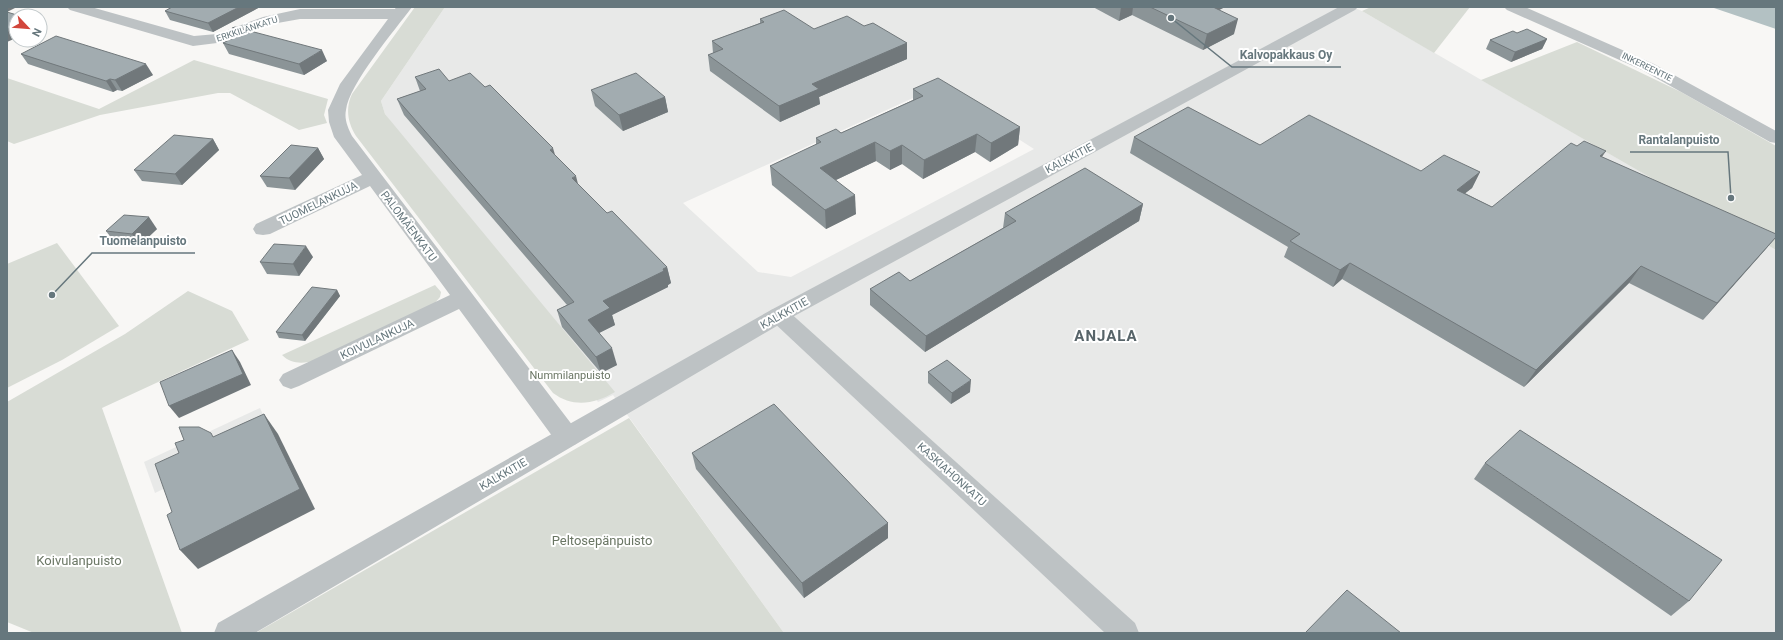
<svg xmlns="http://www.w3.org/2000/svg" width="1783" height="640" font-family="Roboto,sans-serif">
  <rect width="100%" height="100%" fill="#f8f7f5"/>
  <!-- built -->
  <g fill="#e8e9e8" fill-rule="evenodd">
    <path d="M445,7H1352L1362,11L1776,250V633H784L613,395L598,402L553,347L385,114L381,101ZM937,87L1034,149L791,277L758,272L683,203Z"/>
    <path d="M260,408L273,436L155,493L144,462Z"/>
  </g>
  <!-- green -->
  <g fill="#d8dcd5">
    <path d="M415,7H445L381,101L385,114L615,392C595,404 573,408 553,393L356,136C348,123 345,109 352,94Z"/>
    <path d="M1371,7H1470L1434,53L1362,11Z"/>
    <path d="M1577,42L1681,92L1776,146V250L1481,80Z"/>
    <path d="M194,60L328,99L324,115L327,123L299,130L230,93H218L100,115L14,144L7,141V78L99,109Z"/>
    <path d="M57,243L119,326L62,360L7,388V264Z"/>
    <path d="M435,285L441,292L440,297L434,304L316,361C303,363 292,365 282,355Z"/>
    <path d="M188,291L232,311L249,340L102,408L182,633H34L7,622V402L125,334Z"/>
    <path d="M629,418L784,633H256L259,631Z"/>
  </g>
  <!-- water -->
  <path fill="#b3c1c3" d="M1711,7H1772L1776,8V29Z"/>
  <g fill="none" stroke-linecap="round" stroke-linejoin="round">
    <!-- minor -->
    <g fill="#bdc2c4" fill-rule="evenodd">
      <path d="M67,7H91L194,36L217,34L263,17L300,9H395L396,7H412C395,30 349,84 346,110C344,119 348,128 352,136L576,430L579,437L576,444L567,447L558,444L459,309L299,386L291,389L283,386L279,380L283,374L450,295L370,186L270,234L263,235L256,234L253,229L256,224L362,175L334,137L329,122L328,110L340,84L388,19H300L272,24L225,42L193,46L70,10Z"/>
      <path d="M779,307L787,310L1135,623L1139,633H1105L771,320L768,315L771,310Z"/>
    </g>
    <!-- tertiary -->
    <g fill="#bdc2c4" fill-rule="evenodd">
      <path d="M1339,7H1358L1355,10L787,320L255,633H214L218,623L771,310Z"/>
      <path d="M1504,7H1525L1654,64L1776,131V143L1770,142L1642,70L1507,10Z"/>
    </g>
  </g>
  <!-- wall -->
  <g fill="#8b9497">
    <path d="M172,7H260L213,32L170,20L165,11Z"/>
    <path d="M1093,7H1225L1219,10L1234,34L1203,50L1132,15L1119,21Z"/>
    <path d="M760,19L814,29L864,26L907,43V59L819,97L820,104L780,122L710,71L708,55L713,53L712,41L760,23Z"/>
    <path d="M232,28L327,61L304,75L229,54L223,43L236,36Z"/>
    <path d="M1517,33L1547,39L1542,49L1511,62L1486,49L1490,40Z"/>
    <path d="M21,54L153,75L122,91L117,90L113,92L28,64Z"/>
    <path d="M415,77L449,81L485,87L555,155L578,184L607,213L667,267L671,283L668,285V287L612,315L615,325L599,333L617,365L601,373L562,327L557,310L567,305L404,115L397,99L420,91Z"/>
    <path d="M913,89L1020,127L1018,145L990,162L975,152L923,179L902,164L890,170L876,161L836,180L856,214L826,229L772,185L770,166L816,145V138L841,133L913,100Z"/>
    <path d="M591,90L665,97L668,112L623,131L595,106Z"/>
    <path d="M1134,137L1260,145L1421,171L1480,172L1472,188L1465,193L1492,207L1602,157L1776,237L1764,251L1703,320L1629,283L1524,387L1342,279L1333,287L1284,257L1288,247L1130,153Z"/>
    <path d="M213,139L219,150L182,185L142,181L134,170Z"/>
    <path d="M318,148L324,159L295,190L267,187L260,176Z"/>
    <path d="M1143,204L1139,221L925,352L870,305V289L910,281L1003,228L1005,213Z"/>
    <path d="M157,229L140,245L115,243L106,231Z"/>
    <path d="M313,257L299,276L267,274L260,262Z"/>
    <path d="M337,290L340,296L305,341L279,338L276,332Z"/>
    <path d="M928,372L970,392L951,404L928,383Z"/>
    <path d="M692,453L888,523V538L804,598L696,469Z"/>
    <path d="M1485,463L1689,601L1671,616L1474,479Z"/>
  </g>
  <!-- shaded-wall -->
  <g fill="#71787b">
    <path d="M7,7H14L15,8L7,12Z"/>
    <path d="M239,7H260L213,32L208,23Z"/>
    <path d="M1121,7H1133L1132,15L1119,21Z"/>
    <path d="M1204,7H1225L1201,19Z"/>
    <path d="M1238,19L1234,34L1203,50L1207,34Z"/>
    <path d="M16,25V38L7,42V29Z"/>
    <path d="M1547,39L1542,49L1511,62L1515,52Z"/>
    <path d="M907,43V59L819,97L820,104L780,122L779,106L812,84Z"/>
    <path d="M322,50L327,61L304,75L299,64Z"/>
    <path d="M146,64L153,75L122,91L115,80Z"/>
    <path d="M110,79L117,90L113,92L106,81Z"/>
    <path d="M665,97L668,112L623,131L619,115Z"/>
    <path d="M1020,127L1018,145L990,162L991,143Z"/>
    <path d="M977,134L975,152L923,179L924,160Z"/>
    <path d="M213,139L219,150L182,185L175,174Z"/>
    <path d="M875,142L876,161L821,187L820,168Z"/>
    <path d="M902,145V164L890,170V151Z"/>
    <path d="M318,148L324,159L295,190L289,178Z"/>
    <path d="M553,148L558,165L550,150Z"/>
    <path d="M1606,151L1595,167L1600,156Z"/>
    <path d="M1480,172L1472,188L1449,206L1457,190Z"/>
    <path d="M576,176L580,192L572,178Z"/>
    <path d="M855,195L856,214L826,229L825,210Z"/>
    <path d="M1143,204L1139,221L925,352L926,336Z"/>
    <path d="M149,217L157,229L140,245L132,234Z"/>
    <path d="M1776,237L1764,251L1703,320L1717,303Z"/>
    <path d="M306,246L313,257L299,276L293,264Z"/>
    <path d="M1350,263L1342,279L1333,287L1340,270Z"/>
    <path d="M1641,266L1629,283L1524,387L1536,370Z"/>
    <path d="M667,267L671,283L668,285V287L612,315L615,325L593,336L588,320L603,301Z"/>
    <path d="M337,290L340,296L305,341L302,335Z"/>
    <path d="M612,348L617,365L601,373L596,357Z"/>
    <path d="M232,350L240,362L251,385L179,418L169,406Z"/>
    <path d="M971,380L970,392L951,404L952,393Z"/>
    <path d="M264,414L278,434L315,509L198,569L180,550Z"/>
    <path d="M888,523V538L804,598L802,583Z"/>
  </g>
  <!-- building -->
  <g fill="#a2acb0" stroke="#71787b">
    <path d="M172,7H239L208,23L165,11Z"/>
    <path d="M1150,7H1213L1238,19L1207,34Z"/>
    <path d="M784,10L814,29L847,16L864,26L873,23L907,43L812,84L819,89L779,106L708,55L723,49L712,41L764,22L760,19Z"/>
    <path d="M7,12L20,16H16V25L7,29Z"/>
    <path d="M235,27L322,50L299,64L223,43L237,36L232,28Z"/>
    <path d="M1527,29L1547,39L1515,52L1490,40L1513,31L1517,33Z"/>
    <path d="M56,36L146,64L115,80L110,79L106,81L21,54Z"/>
    <path d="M439,69L449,81L470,73L485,87L490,85L553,148L550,150L576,176L572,178L607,213L612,211L667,267L663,269L664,271L603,301L610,308L588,320L612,348L596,357L557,310L574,302L397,99L426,89L415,77Z"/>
    <path d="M636,73L665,97L619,115L591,90Z"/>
    <path d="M938,78L1020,127L991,143L977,134L924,160L902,145L890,151L875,142L820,168L855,195L825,210L770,166L821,142L816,138L836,129L841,133L923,96L913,89Z"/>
    <path d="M1188,107L1260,145L1309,115L1421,171L1444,155L1480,172L1457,190L1492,207L1571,143L1577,146L1584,141L1606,151L1600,156L1776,234V237L1717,303L1641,266L1536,370L1350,263L1340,270L1290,241L1300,234L1134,137Z"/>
    <path d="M174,135L213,139L175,174L134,170Z"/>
    <path d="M291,145L318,148L289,178L260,176Z"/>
    <path d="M1085,168L1143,204L926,336L870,289L899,272L910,281L1016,221L1005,213Z"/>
    <path d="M124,215L149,217L132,234L106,231Z"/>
    <path d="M274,244L306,246L293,264L260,262Z"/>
    <path d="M312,287L337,290L302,335L276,332Z"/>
    <path d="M232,350L243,374L169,406L160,382Z"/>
    <path d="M947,360L971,380L952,393L928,372Z"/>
    <path d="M774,404L888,523L802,583L692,453Z"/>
    <path d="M264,414L300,489L180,550L167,515L172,512L155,464L179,453L175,443L184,440L179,427H199L211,433L213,437Z"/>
    <path d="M1520,430L1722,560L1689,601L1485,463Z"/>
    <path d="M1347,590L1401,633H1305Z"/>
  </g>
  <g text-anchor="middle" stroke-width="4" stroke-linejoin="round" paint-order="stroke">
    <!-- far-street labels -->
    <g font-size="9" fill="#66777d" stroke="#fff">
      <text transform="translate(247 29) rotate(-18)" y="3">ERKKILÄNKATU</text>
      <text transform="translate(1647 67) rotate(26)" y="3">INKEREENTIE</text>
    </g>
    <!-- street labels -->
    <g font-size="11" fill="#66777d" stroke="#fff">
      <text transform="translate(1069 158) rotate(-28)" y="4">KALKKITIE</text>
      <text transform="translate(318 203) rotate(-26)" y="4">TUOMELANKUJA</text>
      <text transform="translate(409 226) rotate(53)" y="4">PALOMÄENKATU</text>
      <text transform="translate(784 313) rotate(-29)" y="4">KALKKITIE</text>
      <text transform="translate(377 339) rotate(-25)" y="4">KOIVULANKUJA</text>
      <text transform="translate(503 474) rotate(-30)" y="4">KALKKITIE</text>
      <text transform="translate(952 474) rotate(42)" y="4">KASKIAHONKATU</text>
    </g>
    <!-- park labels -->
    <g font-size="11" fill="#6a7664" stroke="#fff">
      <text x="570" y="379">Nummilanpuisto</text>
    </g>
    <!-- near-park labels -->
    <g font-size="13" fill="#6a7664" stroke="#fff">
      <text x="602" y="545">Peltosepänpuisto</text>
      <text x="79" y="565">Koivulanpuisto</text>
    </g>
    <!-- district labels -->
    <g font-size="15" font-weight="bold" letter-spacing="1" fill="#576469" stroke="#fff">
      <text x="1106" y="341">ANJALA</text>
    </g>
  </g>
  <!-- callouts -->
  <path fill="none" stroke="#66777d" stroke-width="1.5" d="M1171 18L1232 67H1341M1731 198L1728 152H1630M52 295L92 253H195"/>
  <g fill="#66777d" stroke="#fff" stroke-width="1.5">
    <circle cx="1171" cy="18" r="4"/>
    <circle cx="1731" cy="198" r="4"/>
    <circle cx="52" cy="295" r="4"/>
  </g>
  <g font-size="12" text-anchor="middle" font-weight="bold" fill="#66777d" stroke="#fff" stroke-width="4" stroke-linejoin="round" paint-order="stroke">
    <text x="1286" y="59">Kalvopakkaus Oy</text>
    <text x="1679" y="144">Rantalanpuisto</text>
    <text x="143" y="245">Tuomelanpuisto</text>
  </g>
  <!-- border -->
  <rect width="1783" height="640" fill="none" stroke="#66777d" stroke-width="16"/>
  <!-- north arrow -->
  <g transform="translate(28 28) rotate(116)"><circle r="19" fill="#ffffff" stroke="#c2c9cb"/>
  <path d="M0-3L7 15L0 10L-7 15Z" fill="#d2453b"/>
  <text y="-6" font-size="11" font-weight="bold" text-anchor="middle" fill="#66777d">N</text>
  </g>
</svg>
